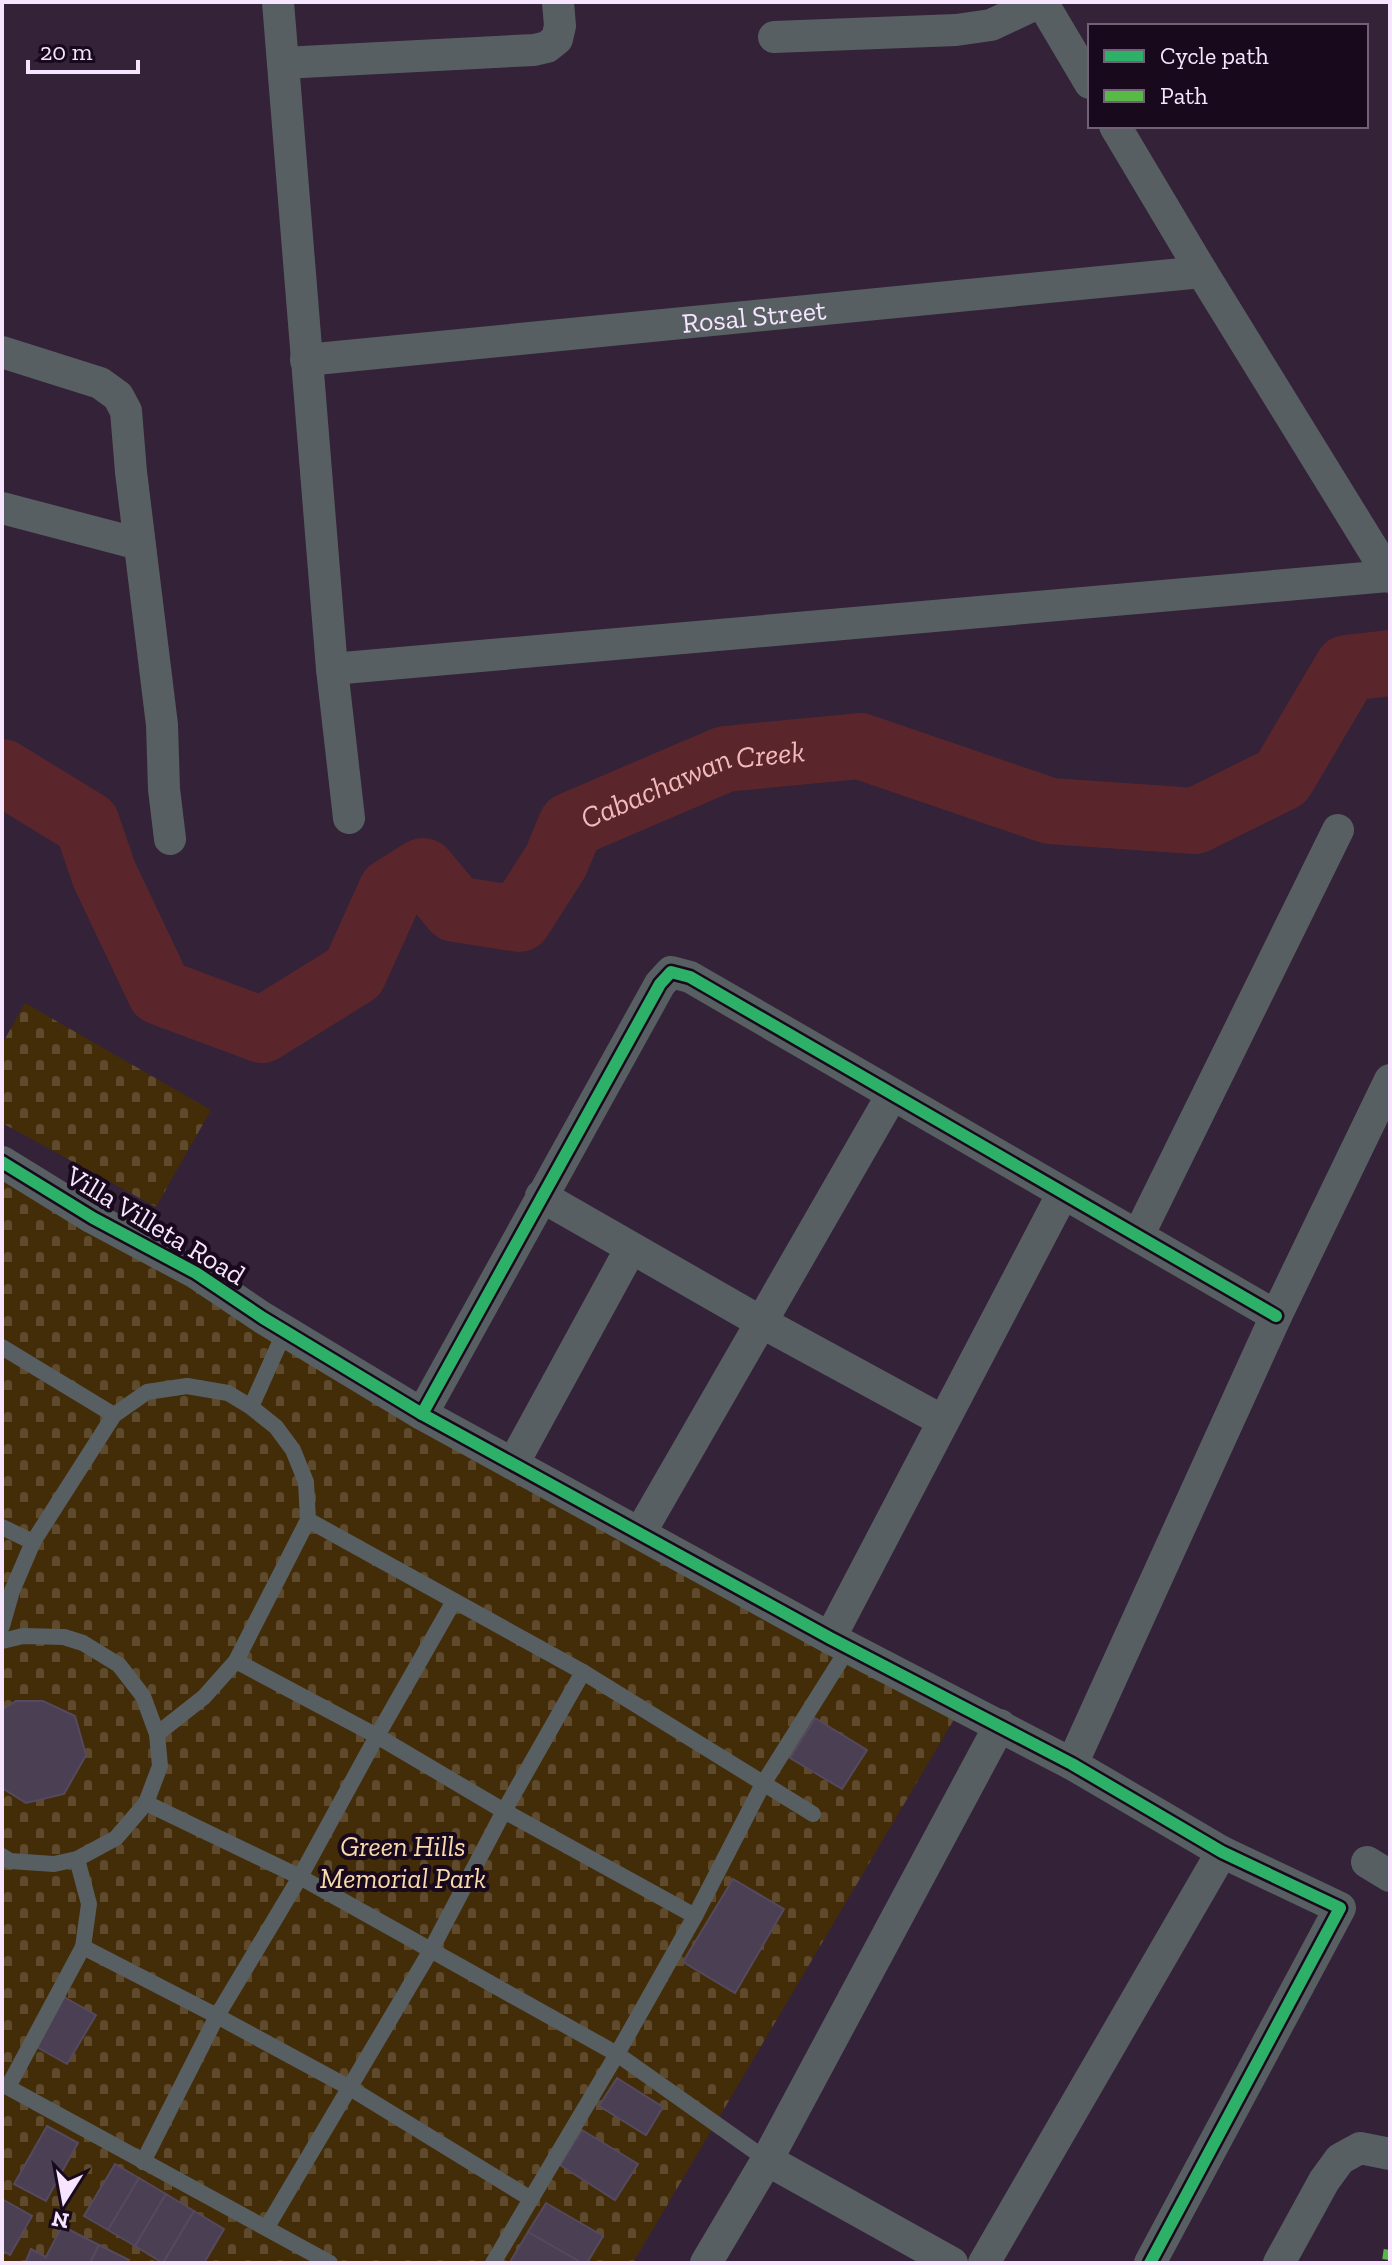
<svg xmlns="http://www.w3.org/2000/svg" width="1392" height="2265" font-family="'Zilla Slab',serif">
  <defs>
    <pattern id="cemetery-stones" width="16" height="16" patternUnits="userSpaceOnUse" patternTransform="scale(2)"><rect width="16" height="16" fill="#432c08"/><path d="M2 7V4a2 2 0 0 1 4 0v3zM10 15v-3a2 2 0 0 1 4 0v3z" fill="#5f4a2d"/></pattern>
  </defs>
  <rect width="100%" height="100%" fill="#332238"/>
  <!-- cemetery -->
  <g fill="url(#cemetery-stones)">
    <path d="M25,1003L211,1110L156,1207L2,1123V1044Z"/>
    <path d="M2,1179L959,1711L633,2263H2Z"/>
  </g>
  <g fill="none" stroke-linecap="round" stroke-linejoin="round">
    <!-- river -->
    <path stroke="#5a262c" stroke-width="66" id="s1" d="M2,772L87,824L104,874L160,992L262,1030L354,973L391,891L423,871L455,909L519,919L556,861L571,825L725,759L860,746L1050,811L1195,821L1282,778L1347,668L1390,663"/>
  </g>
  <!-- building -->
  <g fill="#4a3f53" stroke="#55495d" stroke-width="2">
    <path d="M16,1701H43L75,1716L86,1755L64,1794L26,1803L2,1788V1710Z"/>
    <path d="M815,1718L867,1750L842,1789L790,1758Z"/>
    <path d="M733,1879L784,1909L735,1993L683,1962Z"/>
    <path d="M64,1997L96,2015L67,2064L35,2046Z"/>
    <path d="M617,2078L663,2107L646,2135L599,2106Z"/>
    <path d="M47,2126L78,2143L46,2201L14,2184Z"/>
    <path d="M582,2130L638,2164L615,2200L560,2165Z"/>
    <path d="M115,2164L139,2178L108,2230L84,2216Z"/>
    <path d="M139,2178L166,2194L135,2246L108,2230Z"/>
    <path d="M166,2194L194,2211L163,2263L135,2246Z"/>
    <path d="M2,2199L32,2216L10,2255L2,2250Z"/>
    <path d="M546,2203L603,2236L587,2263H582L528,2232Z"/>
    <path d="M194,2211L224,2229L204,2263H163Z"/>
    <path d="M62,2226L99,2245L90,2263H30L26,2261L31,2249L46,2257Z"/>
    <path d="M528,2232L582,2263L510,2262Z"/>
    <path d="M99,2245L129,2260L127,2263H90Z"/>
  </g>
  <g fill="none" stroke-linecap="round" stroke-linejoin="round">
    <!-- lane -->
    <g stroke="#585f62" stroke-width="16">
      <path d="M2,1347L114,1415L147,1392L187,1386L228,1393L251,1407L276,1427L293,1450L306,1482L308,1520L236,1661L204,1697L157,1734"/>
      <path d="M251,1407L285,1331"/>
      <path d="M308,1520L583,1672L813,1814"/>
      <path d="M2,1527L33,1542"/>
      <path d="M2,1626L12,1591L33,1542L114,1415"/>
      <path d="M2,1641L23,1636L64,1637L83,1643L119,1665L143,1696L157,1734L160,1766L146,1803L116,1838L77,1859L54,1864L10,1861L2,1856"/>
      <path d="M236,1661L377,1736L504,1811L695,1916"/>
      <path d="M146,1803L300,1877L617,2054L767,2160"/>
      <path d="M83,1947L217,2016L350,2088L531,2199"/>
      <path d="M2,2084L330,2263"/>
      <path d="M8,2087L83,1947L89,1904L77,1859"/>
      <path d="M143,2162L217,2016L300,1877L377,1736L454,1601"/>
      <path d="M267,2227L431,1950L504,1811L583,1672"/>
      <path d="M493,2263L617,2054L695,1916L763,1784L849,1647"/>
    </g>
    <!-- street -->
    <g stroke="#585f62" stroke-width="32">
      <path d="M278,2L332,669L349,818"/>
      <path d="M1042,2L1090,83"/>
      <path d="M774,37L956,30L991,25L1040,2"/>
      <path d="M283,63L534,50L547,47L557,39L560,26L558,2"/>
      <path d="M1115,126L1202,272L1390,577"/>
      <path d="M2,352L100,383L118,396L126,411L131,472L162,725L164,789L170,839"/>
      <path id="s2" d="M306,360L1202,272"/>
      <path d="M2,508L139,544"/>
      <path d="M332,669L1388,576"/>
      <path d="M2,1162L93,1218L196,1273L263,1318L422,1414L830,1638L1072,1764L1222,1852L1340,1908L1150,2263"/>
      <path d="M541,1196L761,1322L943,1421"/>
      <path d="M1138,1236L1338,830"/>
      <path d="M422,1414L660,984L671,972L690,977L1276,1316"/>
      <path d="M513,1464L631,1248"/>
      <path d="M640,1533L892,1095"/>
      <path d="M830,1638L1063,1193"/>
      <path d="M1072,1764L1276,1316L1390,1080"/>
      <path d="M1367,1862L1390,1876"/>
      <path d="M767,2160L952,2263"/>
      <path d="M706,2263L767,2160L1000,1725"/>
      <path d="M984,2263L1222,1852"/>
      <path d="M1279,2263L1324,2181L1340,2159L1360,2148L1390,2154"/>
    </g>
    <!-- quiet -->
    <path stroke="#58b947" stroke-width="10" stroke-dasharray="20 10" stroke-linecap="butt" d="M1383,2254L1390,2255"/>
    <!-- cycleway casing -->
    <g stroke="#180a1c" stroke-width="17">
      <g id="cycleway">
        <path d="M2,1162L93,1218L196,1273L263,1318L422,1414L830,1638L1072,1764L1222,1852L1340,1908L1150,2263"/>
        <path d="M422,1414L660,984L671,972L690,977L1276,1316"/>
      </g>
    </g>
    <!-- cycleway -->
    <use href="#cycleway" stroke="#2db169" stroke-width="12"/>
  </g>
  <g text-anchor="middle" stroke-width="8" stroke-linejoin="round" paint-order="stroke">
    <!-- street labels -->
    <g font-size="28" fill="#f7e4fe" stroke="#180a1c">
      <text dy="10" stroke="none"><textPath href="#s2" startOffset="450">Rosal Street</textPath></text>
      <text transform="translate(156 1225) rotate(31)" y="10">Villa Villeta Road</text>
    </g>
    <!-- park labels -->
    <g font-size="28" font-style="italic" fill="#f9daad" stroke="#180a1c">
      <text x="403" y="1856">Green Hills<tspan x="403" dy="32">Memorial Park</tspan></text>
    </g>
    <!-- water labels -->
    <g font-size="30" font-style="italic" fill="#f4babb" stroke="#180a1c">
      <text dy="10" stroke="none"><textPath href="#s1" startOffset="980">Cabachawan Creek</textPath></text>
    </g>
  </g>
  <!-- border -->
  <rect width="1392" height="2265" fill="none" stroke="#f7e4fe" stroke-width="8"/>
  <!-- legend -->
  <rect x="1088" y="24" width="280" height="104" fill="#180a1c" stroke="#716176" stroke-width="2"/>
  <rect x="1104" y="50" width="40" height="12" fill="#2db169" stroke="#716176" stroke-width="2"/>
  <text x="1160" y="64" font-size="24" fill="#f7e4fe">Cycle path</text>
  <rect x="1104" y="90" width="40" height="12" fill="#58b947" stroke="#716176" stroke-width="2"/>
  <text x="1160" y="104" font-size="24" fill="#f7e4fe">Path</text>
  <!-- north arrow -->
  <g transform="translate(64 2201) rotate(191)" stroke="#180a1c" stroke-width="6" paint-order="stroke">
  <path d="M0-6L14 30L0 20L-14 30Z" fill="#f7e4fe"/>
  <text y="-12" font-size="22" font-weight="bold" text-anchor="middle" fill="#f7e4fe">N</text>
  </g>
  <!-- scale -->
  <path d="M28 60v12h110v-12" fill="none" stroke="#f7e4fe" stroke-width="4"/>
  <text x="40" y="60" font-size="24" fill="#f7e4fe" stroke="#180a1c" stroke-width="6" paint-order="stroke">20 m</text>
</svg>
